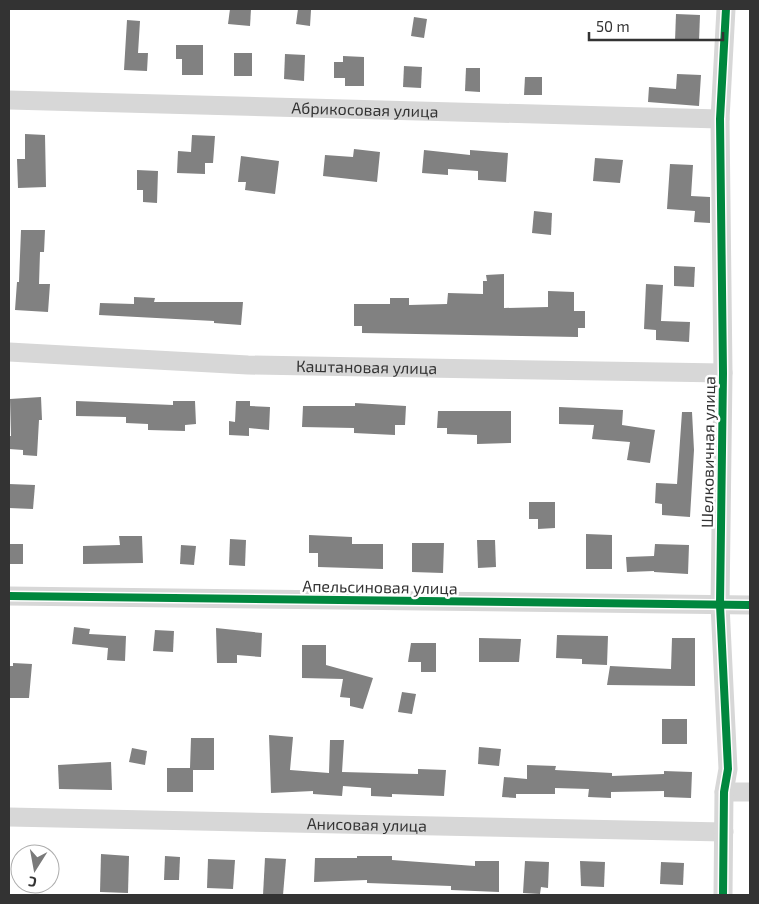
<svg xmlns="http://www.w3.org/2000/svg" width="759" height="904" font-family="'Exo 2',sans-serif">
  <rect width="100%" height="100%" fill="#fff"/>
  <!-- building -->
  <g fill="#818181">
    <path d="M230,9H251L250,26L228,24Z"/>
    <path d="M298,9L311,10L310,26L296,24Z"/>
    <path d="M676,14L700,15L699,41H675Z"/>
    <path d="M414,17L427,19L424,38L411,36Z"/>
    <path d="M127,20L140,21L138,53H148L147,71L124,70Z"/>
    <path d="M176,45H203V75H182V59H176Z"/>
    <rect x="234" y="53" width="18" height="23"/>
    <path d="M285,54L305,55L304,81L284,79Z"/>
    <path d="M343,56L364,57V86H345V78H334V62H343Z"/>
    <path d="M404,66L422,67L421,88L403,87Z"/>
    <path d="M466,68H480V92L465,91Z"/>
    <path d="M677,74L701,75L699,106L648,102L649,87L676,89Z"/>
    <path d="M525,77H542V95H524Z"/>
    <path d="M25,134L45,135L46,187L18,188L17,159H25Z"/>
    <path d="M192,135L215,136L213,163H205V174L177,173L178,151L191,152Z"/>
    <path d="M354,149L380,152L377,182L323,176L325,155L353,157Z"/>
    <path d="M424,150L470,155V150L508,153L506,182L478,180V171L448,169V175L422,173Z"/>
    <path d="M241,156L279,161L275,194L245,190L246,182H238Z"/>
    <path d="M595,158L623,160L620,183L593,181Z"/>
    <path d="M670,164L693,165L691,196L710,197V223L694,222L695,211L667,209Z"/>
    <path d="M137,170L158,171L157,203L143,202V190H137Z"/>
    <path d="M534,211L552,213L551,235L532,233Z"/>
    <path d="M21,230H45L44,252H40L39,284H50L48,312L15,310L17,282H19Z"/>
    <path d="M674,266L695,267L694,287L674,286Z"/>
    <path d="M504,274V308L548,307V291L574,292V311H585V328H578V337L362,333V326H354V304H390V298H409V305L447,304L448,293L483,294V281H487L486,275Z"/>
    <path d="M646,284L663,285L661,321L690,322L689,342L656,340V330L644,329Z"/>
    <path d="M134,297L155,298L154,302H243L241,325L214,323V321L99,315L100,303L134,304Z"/>
    <path d="M41,397L42,420H39L37,456L23,455V450L9,449V436H11L10,399Z"/>
    <path d="M76,401L173,405V401H195L196,424L185,425V431L148,430V424L126,423V417L76,416Z"/>
    <path d="M236,401H250V406L270,407L269,430L249,428V436L229,435V421L235,422Z"/>
    <path d="M355,403L406,406L405,425H395V435L354,433V428L302,427L303,406H355Z"/>
    <path d="M559,407L623,410L622,425L655,430L650,463L627,460L630,442L592,439L594,425L559,424Z"/>
    <path d="M438,411H511V443L477,444V435L447,434V428H437Z"/>
    <path d="M682,412H692L694,450L690,517L662,515V504L655,503L656,483L677,484Z"/>
    <path d="M9,484L35,485L33,509L9,508Z"/>
    <path d="M529,502H555V528L538,529V519H529Z"/>
    <path d="M586,534L612,535V569H586Z"/>
    <path d="M309,535L352,537V544H383V569L318,567V553H309Z"/>
    <path d="M119,536H142L143,563L83,564V546L120,545Z"/>
    <path d="M230,539L246,540L245,566L229,565Z"/>
    <path d="M477,540H495L496,567L478,568Z"/>
    <path d="M412,543H444L443,573L412,572Z"/>
    <rect x="9" y="544" width="14" height="20"/>
    <path d="M655,544L689,545L688,574L654,572V571L627,572L626,557L654,556Z"/>
    <path d="M181,545L196,546L194,565L180,564Z"/>
    <path d="M74,627L90,629L89,634L126,636L125,661L107,660L108,648L72,644Z"/>
    <path d="M216,628L262,633L261,657L237,655V663H217Z"/>
    <path d="M155,630L174,631L173,652L153,651Z"/>
    <path d="M557,635L608,636L607,665L582,664V659L556,658Z"/>
    <path d="M479,638L521,639L519,662H479Z"/>
    <path d="M672,638H695V686L607,685L610,666L671,669Z"/>
    <path d="M411,643H436V672H421V662H408Z"/>
    <path d="M302,645H326V665L373,678L363,709L350,706V698L340,697L343,679L302,678Z"/>
    <path d="M13,663L32,664L29,698H9V666H13Z"/>
    <path d="M402,692L416,694L412,714L398,712Z"/>
    <rect x="662" y="719" width="25" height="25"/>
    <path d="M269,735L293,737L290,770L329,773L330,740H344L342,772L418,774V769L446,770L444,796L392,794V797L371,796V788L343,786L342,796L313,794V791L271,793Z"/>
    <path d="M191,738H214V770H193V792H167V768H190Z"/>
    <path d="M479,747L501,749L499,766L478,764Z"/>
    <path d="M132,748L147,751L145,765L129,762Z"/>
    <path d="M111,762L112,790L59,789L58,765Z"/>
    <path d="M527,765L556,766L555,770L612,773V776L664,774V771L692,772L691,798L664,797V791L611,792V798L588,797L589,789L555,788V794H516V798L502,797L504,777L527,779Z"/>
    <path d="M101,854L129,856L128,893L100,892Z"/>
    <path d="M165,856L180,857L179,880H164Z"/>
    <path d="M357,856H392V860L475,866V861H499V892L451,890V886L367,883V880L314,882L315,858H357Z"/>
    <path d="M265,858L286,859L283,895H263Z"/>
    <path d="M208,859L235,860L233,889L207,888Z"/>
    <path d="M525,861L549,862L548,888L541,887L540,894L523,893Z"/>
    <path d="M580,861L605,862L604,887L581,886Z"/>
    <path d="M661,862L684,863L683,885L660,884Z"/>
  </g>
  <g fill="none" stroke-linecap="round" stroke-linejoin="round">
    <!-- minor -->
    <g stroke="#d7d7d7" stroke-width="19">
      <path id="s1" d="M9,100L720,119"/>
      <path id="s2" d="M9,352L248,365L723,373"/>
      <path d="M9,596L750,605"/>
      <path d="M724,792H750"/>
      <path id="s3" d="M9,817L724,832"/>
      <path d="M723,895L724,792L728,769L720,605L723,373L720,119L726,9"/>
    </g>
    <!-- cycleway casing -->
    <g stroke="#fff" stroke-width="11">
      <g id="cycleway">
        <path d="M9,596L750,605"/>
        <path d="M723,895L724,792L728,769L720,605L723,373L720,119L726,9"/>
      </g>
    </g>
    <!-- cycleway -->
    <use href="#cycleway" stroke="#00873e" stroke-width="8"/>
  </g>
  <g text-anchor="middle" stroke-width="5" stroke-linejoin="round" paint-order="stroke">
    <!-- street labels -->
    <g font-size="16" fill="#333" stroke="#fff">
      <text dy="6" stroke="none"><textPath href="#s1" startOffset="356">Абрикосовая улица</textPath></text>
      <text dy="6" stroke="none"><textPath href="#s2" startOffset="358">Каштановая улица</textPath></text>
      <text transform="translate(708 452) rotate(-89)" y="6">Шелковичная улица</text>
      <text transform="translate(380 587) rotate(1)" y="6">Апельсиновая улица</text>
      <text dy="6" stroke="none"><textPath href="#s3" startOffset="358">Анисовая улица</textPath></text>
    </g>
  </g>
  <!-- border -->
  <rect width="759" height="904" fill="none" stroke="#333333" stroke-width="20"/>
  <!-- north arrow -->
  <g transform="translate(35 869) rotate(191)"><circle r="24" fill="#ffffff" stroke="#adadad"/>
  <path d="M0-4L9 19L0 12L-9 19Z" fill="#7a7a7a"/>
  <text y="-8" font-size="14" font-weight="bold" text-anchor="middle" fill="#333333">С</text>
  </g>
  <!-- scale -->
  <path d="M589 32v8h134v-8" fill="none" stroke="#333333" stroke-width="2.5"/>
  <text x="596" y="32" font-size="15" fill="#333333" stroke="#ffffff" stroke-width="4" paint-order="stroke">50 m</text>
</svg>
